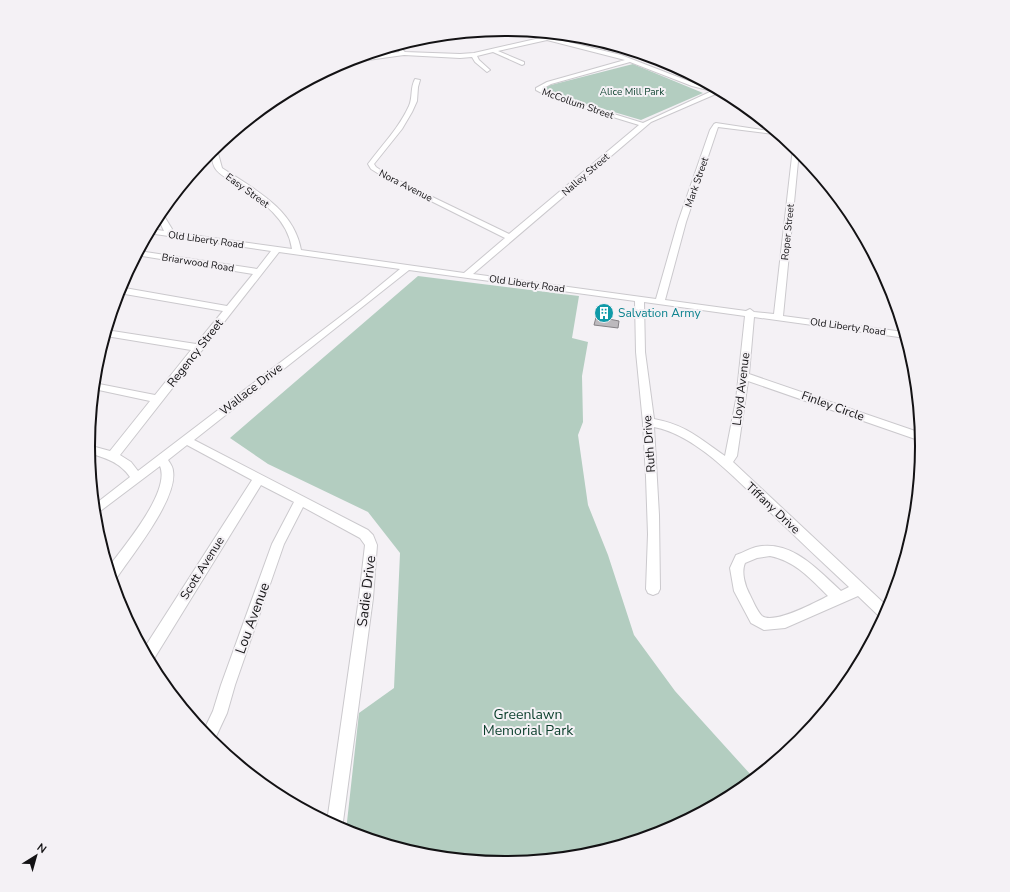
<svg xmlns="http://www.w3.org/2000/svg" width="1010" height="892" font-family="'Nunito Sans',sans-serif">
  <rect width="100%" height="100%" fill="#f4f1f5"/>
  <!-- green -->
  <g fill="#b3cdc0">
    <path d="M633,64L703,93L641,120L546,92L543,87Z"/>
    <path d="M418,276L579,296L572,338L588,342L582,376L583,422L578,435L588,505L608,555L634,635L675,691L751,775L695,815L664,831L586,855L505,863L423,855L346,831L359,713L394,688L400,553L368,512L268,464L230,438Z"/>
  </g>
  <!-- building -->
  <path fill="#bcb9bd" stroke="#858286" d="M599,306L611,308L609,319L619,321L618,328L594,325Z"/>
  <g fill="none" stroke-linecap="round" stroke-linejoin="round">
    <!-- minor casing -->
    <g stroke="#cbc9cd" stroke-width="2">
      <path id="minor" d="M512,30L523,31L621,55L696,84L718,90L727,94L718,93L651,122L473,274L656,299L678,222L710,130L714,124L716,123L776,132L781,135L718,127L686,222L665,300L746,311L750,309L754,312L774,314L793,148L794,146L799,151L783,316L904,332L906,338L754,317L749,374L921,433V441L748,381L737,456L733,462L889,608L883,619L881,618L858,596L785,628L764,630L751,623L734,591L730,568L736,555C742,553 749,549 756,547C791,539 817,569 841,591L849,587C823,563 797,538 771,513C740,483 697,435 654,427L659,515L660,589L658,593L653,595L648,593L646,589L648,534L646,477L643,423L636,352L635,301L409,270L194,440L368,530L373,535L377,545L373,598L342,829L327,822L359,598L365,545L360,538L303,507L284,544L235,685L227,713L213,743L203,732L213,711L221,685L272,544L294,502L261,485L152,662H150L143,650L252,480L187,445L168,460C170,463 173,467 173,471C178,499 131,556 116,579L112,580L108,568C123,547 171,492 160,466L95,515L94,505L130,477C120,462 105,458 89,453L88,445L110,451L150,401L94,389V383L155,395L191,350L106,336V330L196,344L223,311L119,293V287L227,306L253,274L136,255L139,251L257,269L271,251L148,233L151,229L164,231L157,216L161,211L172,229L171,232L292,249C288,218 260,200 235,183C229,179 219,175 215,168C212,163 212,157 211,150L216,146L222,168C254,189 294,209 301,250L464,273L505,238L387,179L371,169L368,164C382,145 399,128 409,106C413,97 410,88 415,79L420,80L418,87L417,101L412,112L402,129L374,164L376,167L391,177L509,234L639,125L551,98L536,90V88L547,82L625,60L547,40L498,51L524,62V64L522,65L493,52L477,56L479,60L490,70L487,72L475,62L472,57L460,58L404,55L346,63L344,62L353,58L400,52L393,46L397,45L405,52L460,54L474,53L540,38ZM630,62L692,86L712,91L643,123L555,96L542,89L551,84ZM279,252L400,269L361,301L138,471L131,462L120,455ZM644,302L745,316L736,400L725,456C699,438 686,425 654,419L645,352ZM770,556C795,561 811,579 828,596C816,602 774,625 762,616C757,611 753,601 750,595C745,586 741,572 745,563L757,558Z"/>
    </g>
    <!-- minor -->
    <use href="#minor" fill="#fff" fill-rule="evenodd"/>
  </g>
  <!-- icons -->
  <defs>
    <g id="building-disc" transform="scale(1)"><circle r="9.5" fill="#0f9aa8" stroke="#f4f1f5"/><path d="M-4-6H4V6H1V3H-1V6H-4ZM-2.5-4.3h1.7v1.8h-1.7ZM.8-4.3h1.7v1.8H.8ZM-2.5-1h1.7V.8h-1.7ZM.8-1h1.7V.8H.8Z" fill="#fff"/></g>
  </defs>
  <g fill-rule="evenodd">
    <use href="#building-disc" x="604" y="313"/>
  </g>
  <g text-anchor="middle" stroke-width="4" stroke-linejoin="round" paint-order="stroke">
    <!-- far-park labels -->
    <g font-size="10" fill="#0a3e2b" stroke="#f4f1f5">
      <text x="632" y="95">Alice Mill Park</text>
    </g>
    <!-- far-street labels -->
    <g font-size="10" fill="#131214" stroke="#f4f1f5">
      <text transform="translate(578 103) rotate(19)" y="4">McCollum Street</text>
      <text transform="translate(585 174) rotate(-41)" y="4">Nalley Street</text>
      <text transform="translate(696 182) rotate(-71)" y="4">Mark Street</text>
      <text transform="translate(406 185) rotate(27)" y="4">Nora Avenue</text>
      <text transform="translate(248 190) rotate(36)" y="4">Easy Street</text>
      <text transform="translate(787 232) rotate(-84)" y="4">Roper Street</text>
      <text transform="translate(206 239) rotate(8)" y="4">Old Liberty Road</text>
      <text transform="translate(198 262) rotate(9)" y="4">Briarwood Road</text>
      <text transform="translate(527 283) rotate(8)" y="4">Old Liberty Road</text>
      <text transform="translate(848 326) rotate(8)" y="4">Old Liberty Road</text>
    </g>
    <!-- culture labels -->
    <g font-size="12" fill="#0d838f" stroke="#f4f1f5" text-anchor="start">
      <text x="618" y="317">Salvation Army</text>
    </g>
    <!-- street labels -->
    <g font-size="12" fill="#131214" stroke="#f4f1f5">
      <text transform="translate(195 353) rotate(-52)" y="4">Regency Street</text>
      <text transform="translate(251 389) rotate(-38)" y="4">Wallace Drive</text>
      <text transform="translate(741 389) rotate(-83)" y="4">Lloyd Avenue</text>
      <text transform="translate(833 406) rotate(20)" y="4">Finley Circle</text>
      <text transform="translate(649 444) rotate(-94)" y="4">Ruth Drive</text>
      <text transform="translate(773 508) rotate(43)" y="4">Tiffany Drive</text>
      <text transform="translate(202 568) rotate(-58)" y="4">Scott Avenue</text>
    </g>
    <!-- near-street labels -->
    <g font-size="14" fill="#131214" stroke="#f4f1f5">
      <text transform="translate(366 591) rotate(-83)" y="5">Sadie Drive</text>
      <text transform="translate(252 618) rotate(-70)" y="5">Lou Avenue</text>
    </g>
    <!-- near-park labels -->
    <g font-size="14" fill="#0a3e2b" stroke="#f4f1f5">
      <text x="528" y="719">Greenlawn<tspan x="528" dy="16">Memorial Park</tspan></text>
    </g>
  </g>
  <!-- crop -->
  <path d="M0 0H1010V892H0ZM95 446a410 410 0 1 1 820 0a410 410 0 1 1-820 0Z" fill="#f4f1f5" fill-rule="evenodd"/>
  <path fill="none" stroke="#131214" stroke-width="2" d="M95 446a410 410 0 1 1 820 0a410 410 0 1 1-820 0Z"/>
  <!-- north arrow -->
  <g transform="translate(36 856) rotate(37)" stroke="#f4f1f5" stroke-width="3" paint-order="stroke">
  <path d="M0-3L7 15L0 10L-7 15Z" fill="#131214"/>
  <text y="-6" font-size="11" font-weight="bold" text-anchor="middle" fill="#131214">N</text>
  </g>
</svg>
